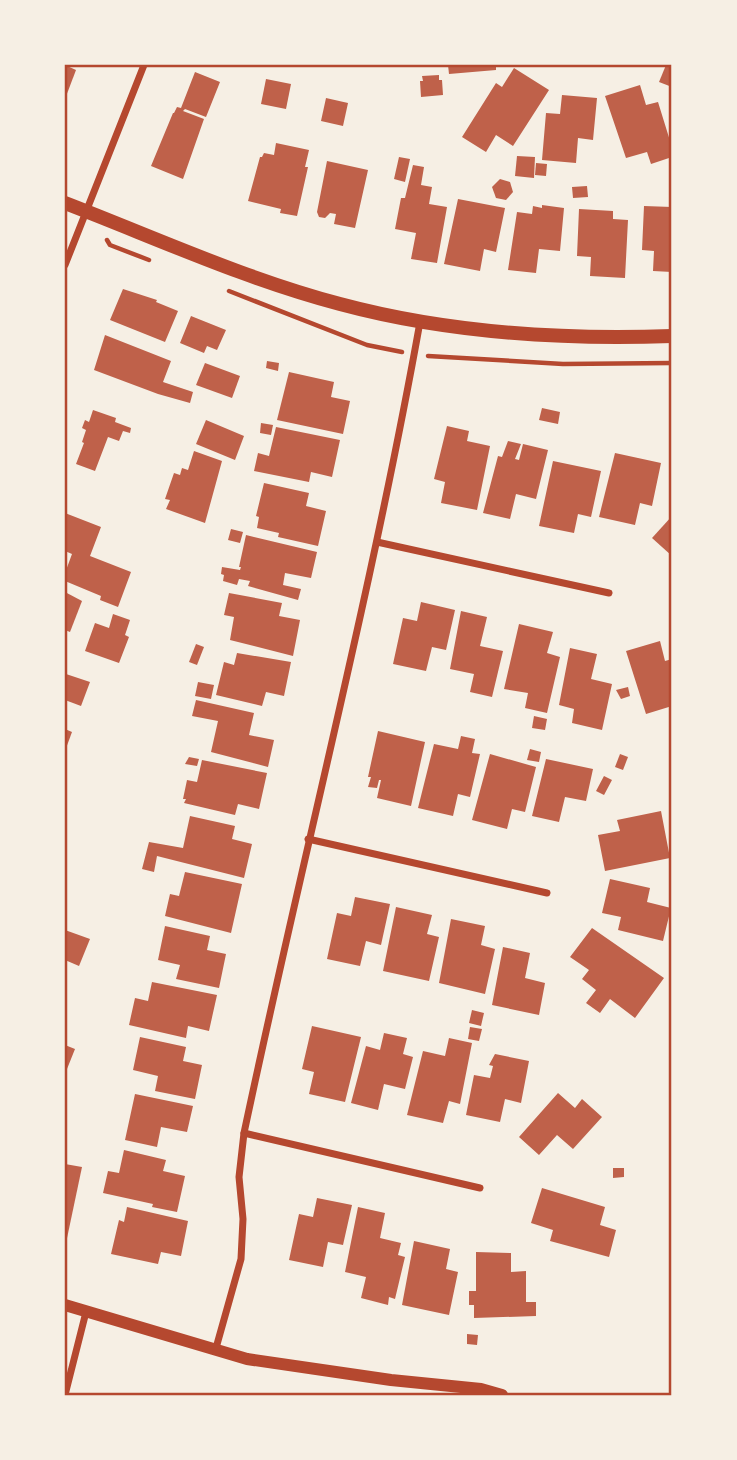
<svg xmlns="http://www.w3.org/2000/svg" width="737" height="1460" font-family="'Open Sans',sans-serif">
  <rect width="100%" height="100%" fill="#f6efe4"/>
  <!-- building -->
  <g fill="#bf614a">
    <path d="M65,65L76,70L65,99Z"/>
    <path d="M448,65H496V70L449,74Z"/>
    <path d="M666,65H672V87L659,82Z"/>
    <path d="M514,68L549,90L513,146L496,135L486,152L462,137L496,83L502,87Z"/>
    <path d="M195,72L220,82L206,117L185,109L183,111L204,119L183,179L151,166L173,113H174L177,107L181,108Z"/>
    <path d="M439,75V80H442L443,95L421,97L420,81H423L422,76Z"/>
    <path d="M266,79L291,84L286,109L261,104Z"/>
    <path d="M640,85L646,105L658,102L671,144L672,157L651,164L647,152L626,158L605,96Z"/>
    <path d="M562,95L597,98L593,140L578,138L576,163L542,160L546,113L560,114Z"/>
    <path d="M326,98L348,103L343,126L321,121Z"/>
    <path d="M276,143L309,150L305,167H308L297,216L280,213L281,209L248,201L260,157H262L264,153L274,155Z"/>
    <path d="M517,156L535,157L534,178L515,176Z"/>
    <path d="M399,157L410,159L405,182L394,179Z"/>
    <path d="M327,161L368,170L355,228L334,224L336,214L330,213L325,218L319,217L317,212Z"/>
    <path d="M536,163L547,164L546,176L535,175Z"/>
    <path d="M413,165L424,167L421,185L432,187L429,204L447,207L437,263L411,259L416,233L395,229L401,198H405Z"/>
    <path d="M500,179L510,182L513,192L506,200L496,198L492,187Z"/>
    <path d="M587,186L588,197L573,198L572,187Z"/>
    <path d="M458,199L505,208L496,252L484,249L480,271L444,264Z"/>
    <path d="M542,205L564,208L560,251L539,249L536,273L508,270L517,212L532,214L533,206L542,208Z"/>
    <path d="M644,206L672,207V272L653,271L654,251L642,250Z"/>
    <path d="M579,209L613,211V219L628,220L625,278L590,276L591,257L577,256Z"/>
    <path d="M123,289L157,300L156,302L178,311L165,342L110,320Z"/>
    <path d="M191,316L226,330L217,350L207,346L204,353L180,343Z"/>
    <path d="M105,335L171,361L163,382L193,392L190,403L158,394L94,370Z"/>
    <path d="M267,361L279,363L278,371L266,368Z"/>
    <path d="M205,363L240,376L232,398L196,385Z"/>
    <path d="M289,372L334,382L331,397L350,401L343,434L277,420Z"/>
    <path d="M542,408L560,412L558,424L539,420Z"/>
    <path d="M93,410L116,418L115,422L131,428L130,433L123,431L119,441L108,437L95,471L76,464L84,443L82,442L86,430L82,428L85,420L89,422Z"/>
    <path d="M206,420L244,436L235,460L196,444Z"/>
    <path d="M261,423L273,425L271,435L260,433Z"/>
    <path d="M447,426L469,431L467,441L490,446L477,510L441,503L445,482L434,479Z"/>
    <path d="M276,427L340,440L332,477L311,472L309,482L254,471L258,453L269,456Z"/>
    <path d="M508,441L521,444L515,459L519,460L523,444L548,450L536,499L516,494L510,519L483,513L498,456L502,457Z"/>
    <path d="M194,451L222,461L205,523L166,509L170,500L165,499L174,473L180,475L182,468L188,470Z"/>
    <path d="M615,453L661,463L652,506L640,503L635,525L599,517Z"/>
    <path d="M553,461L601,471L591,517L578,514L574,533L539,526Z"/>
    <path d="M264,483L309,493L306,506L326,511L318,546L278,537L279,533L257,528L259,517L256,516Z"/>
    <path d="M65,513L101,527L90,556L131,572L118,607L100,600L101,596L65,581V573L72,554L65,551Z"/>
    <path d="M672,516V556L652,538Z"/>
    <path d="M231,529L243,532L240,543L228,540Z"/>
    <path d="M246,535L317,552L311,578L285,573L283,585L301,589L298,600L248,586L250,581L239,579L237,585L223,581L224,575L221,574L222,567L240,570L241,567H239Z"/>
    <path d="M65,592L82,601L70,632L65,630Z"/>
    <path d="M229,593L282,603L279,616L300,620L293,656L230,640L234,617L224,615Z"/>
    <path d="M421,602L455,610L446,650L432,647L426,671L393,664L403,618L417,621Z"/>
    <path d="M461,611L487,617L480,646L503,651L492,697L470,692L474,674L450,669Z"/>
    <path d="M113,614L130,620L125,635L129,637L119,663L85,651L95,623L109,628Z"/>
    <path d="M519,624L553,632L547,653L560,657L547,713L525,708L528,693L504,689Z"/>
    <path d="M660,641L665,661L672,659V706L646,714L626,651Z"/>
    <path d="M196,644L204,647L197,665L189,662Z"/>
    <path d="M570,648L597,654L591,679L612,684L602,730L572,723L574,709L559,705Z"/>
    <path d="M237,653L291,662L284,696L266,692L262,706L216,695L224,662L234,665Z"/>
    <path d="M66,674L90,682L81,706L65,700Z"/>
    <path d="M198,682L214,685L211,699L195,696Z"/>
    <path d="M628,687L630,696L621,699L616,690Z"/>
    <path d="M196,700L254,713L249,735L274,740L268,767L211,752L218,721L192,716Z"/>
    <path d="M534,716L547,719L545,730L532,728Z"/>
    <path d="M65,729L72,732L65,751Z"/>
    <path d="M378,731L425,742L411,806L377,798L381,780H379L377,788L368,787L371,777H368Z"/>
    <path d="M461,736L475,739L472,753L480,754L470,797L458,794L453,816L418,808L434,744L458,749Z"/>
    <path d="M530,749L541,752L539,762L527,760Z"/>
    <path d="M490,754L536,767L525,812L512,809L507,829L472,820Z"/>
    <path d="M620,754L628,757L623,770L615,767Z"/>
    <path d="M189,757L199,759L197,766L185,764Z"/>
    <path d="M546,759L593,769L586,801L565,797L559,822L532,816Z"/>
    <path d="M202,760L267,773L259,809L238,804L235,815L184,803L186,799H183L187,780L197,782Z"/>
    <path d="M604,776L612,780L604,795L596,791Z"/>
    <path d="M661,811L670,858L605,871L598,835L620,831L617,820Z"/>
    <path d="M190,816L235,826L232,839L252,844L244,878L157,856L154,872L142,869L149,842L183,848Z"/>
    <path d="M185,872L242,884L231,933L165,916L170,894L179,896Z"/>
    <path d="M610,879L650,888L647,902L671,908L663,941L618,930L621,917L602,913Z"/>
    <path d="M355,897L390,904L381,945L366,941L360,966L327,959L337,913L351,916Z"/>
    <path d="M396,907L432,915L427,934L439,937L429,981L383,971Z"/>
    <path d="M451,919L485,926L481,945L495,949L485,994L439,983Z"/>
    <path d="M165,926L210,936L207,950L226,954L219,988L176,979L180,965L158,960Z"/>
    <path d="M592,928L664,978L635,1018L610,999L600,1013L586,1003L596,990L582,979L589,970L570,957Z"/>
    <path d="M65,930L90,939L79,966L65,960Z"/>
    <path d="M503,947L530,953L525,978L545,983L539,1015L492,1005Z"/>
    <path d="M152,982L217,995L209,1031L188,1026L186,1038L129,1025L135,998L148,1001Z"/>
    <path d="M472,1010L484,1013L481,1026L469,1023Z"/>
    <path d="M312,1026L361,1037L345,1102L309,1094L314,1072L302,1069Z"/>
    <path d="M470,1027L482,1029L479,1041L468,1039Z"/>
    <path d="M384,1033L407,1038L403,1054L413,1057L405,1089L384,1084L378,1110L351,1103L366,1046L380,1050Z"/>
    <path d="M140,1037L186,1047L183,1061L202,1065L195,1099L155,1091L158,1076L133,1070Z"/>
    <path d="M449,1038L472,1043L460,1104L449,1101L443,1123L407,1115L423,1051L445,1056Z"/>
    <path d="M65,1045L75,1049L65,1074Z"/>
    <path d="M495,1054L529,1061L521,1103L505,1099L500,1122L466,1115L474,1075L490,1078L493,1066L489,1065Z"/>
    <path d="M558,1093L575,1108L582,1099L602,1117L573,1149L557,1135L539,1155L519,1137Z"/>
    <path d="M135,1094L193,1106L187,1132L161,1127L157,1147L125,1140Z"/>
    <path d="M124,1150L166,1160L163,1171L185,1176L177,1212L152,1207L153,1204L103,1193L108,1171L119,1173Z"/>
    <path d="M65,1164L82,1167L66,1243H65Z"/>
    <path d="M613,1168H624V1177L613,1178Z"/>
    <path d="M542,1188L605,1207L600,1225L616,1230L609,1257L550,1241L553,1230L531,1223Z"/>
    <path d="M317,1198L352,1205L343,1245L328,1242L323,1267L289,1260L299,1214L313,1217Z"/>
    <path d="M127,1207L188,1221L181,1256L161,1252L158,1264L111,1254L119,1220L124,1222Z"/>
    <path d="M358,1207L385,1213L380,1238L401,1243L398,1255L405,1257L395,1299L389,1297L388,1305L361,1298L366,1277L345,1272Z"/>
    <path d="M414,1241L450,1249L446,1269L458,1272L449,1315L402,1305Z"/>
    <path d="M476,1252L511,1253V1272L526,1271V1302H536V1316L474,1318V1305H469V1291H476Z"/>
    <path d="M467,1334L478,1335L477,1345L467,1344Z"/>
  </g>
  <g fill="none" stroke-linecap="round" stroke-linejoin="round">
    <!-- path -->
    <g stroke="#b5482f" stroke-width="4.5">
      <path d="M107,240L110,245L149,260"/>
      <path d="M229,291L367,345L402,352"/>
      <path d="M428,356L563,364L672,363"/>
    </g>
    <!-- minor -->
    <g stroke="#b5482f" stroke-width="7">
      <path d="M65,265L144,65"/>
      <path d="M377,542L609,593"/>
      <path d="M308,839L547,893"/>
      <path d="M244,1133L480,1188"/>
      <path d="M216,1348L241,1259L243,1219L239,1177L244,1133C301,863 371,595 420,322"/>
      <path d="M65,1395L86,1312"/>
    </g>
    <!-- tertiary -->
    <path stroke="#b5482f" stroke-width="12" d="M65,1305L247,1359L391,1380L481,1389L502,1395"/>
    <!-- secondary -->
    <path stroke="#b5482f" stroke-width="14" d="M65,203C156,238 245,279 340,304C448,333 561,340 672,336"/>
  </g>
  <!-- border -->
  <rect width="737" height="1460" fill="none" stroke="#f6efe4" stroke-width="133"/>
  <rect x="66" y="66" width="604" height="1328" fill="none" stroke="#b5482f" stroke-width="2.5"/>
</svg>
